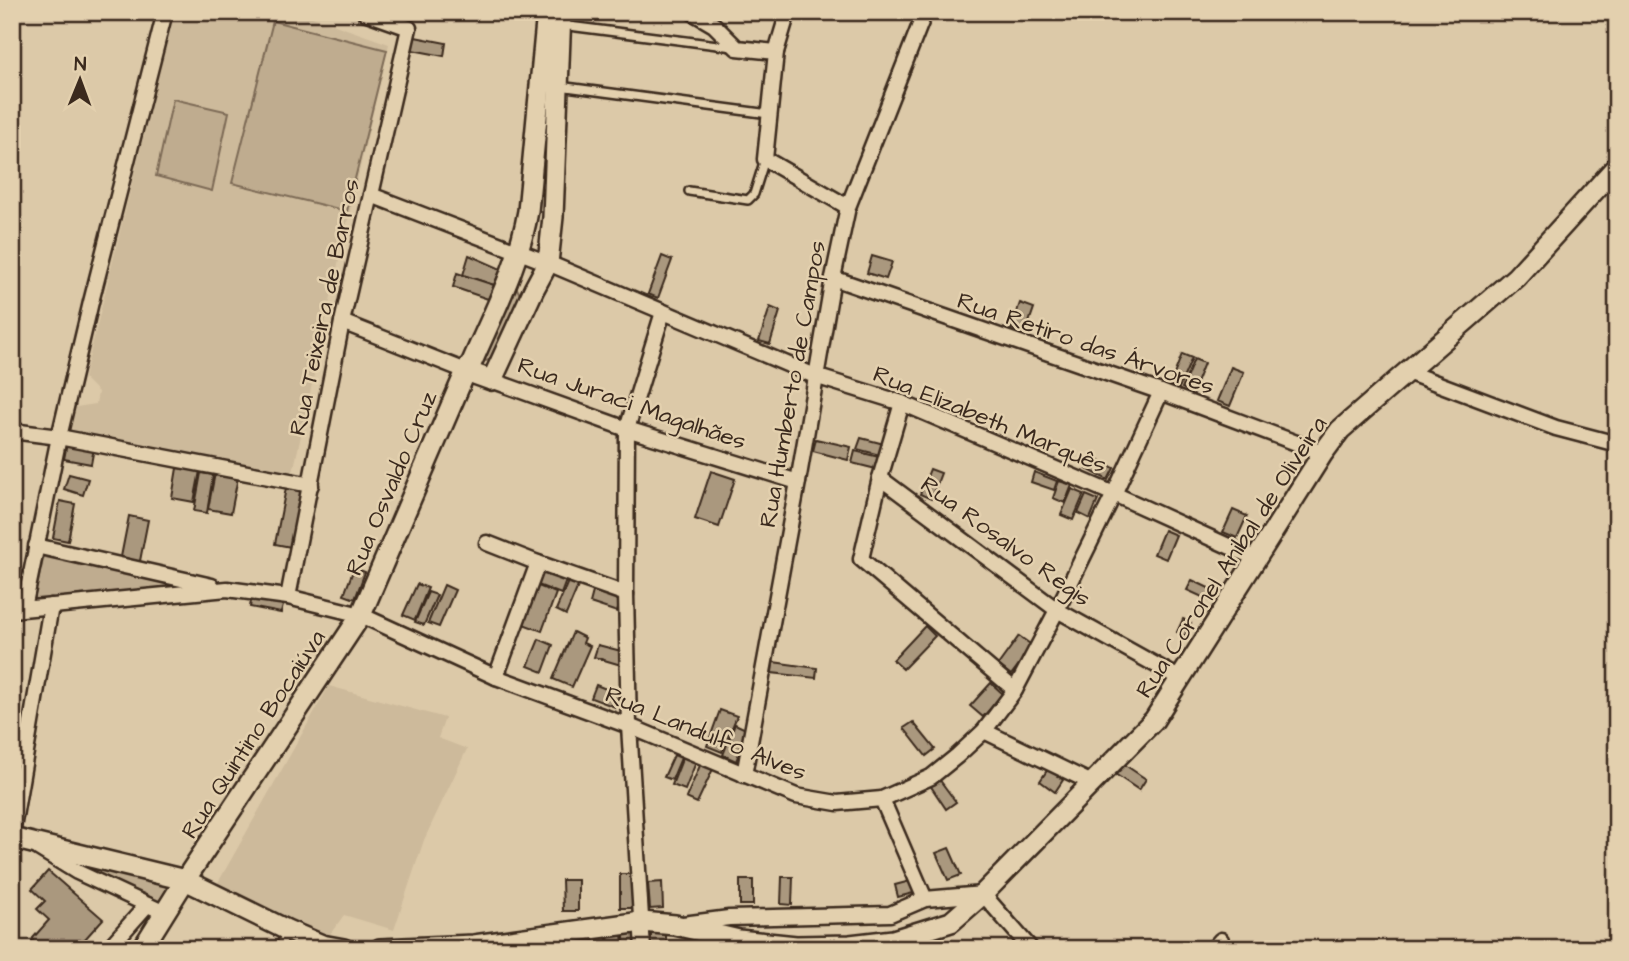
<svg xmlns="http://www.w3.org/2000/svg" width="1629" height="961" font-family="'Architects Daughter',sans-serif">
  <rect width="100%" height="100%" fill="#dcc9a8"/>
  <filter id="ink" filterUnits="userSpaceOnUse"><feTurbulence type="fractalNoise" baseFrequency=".0143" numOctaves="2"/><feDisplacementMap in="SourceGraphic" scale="14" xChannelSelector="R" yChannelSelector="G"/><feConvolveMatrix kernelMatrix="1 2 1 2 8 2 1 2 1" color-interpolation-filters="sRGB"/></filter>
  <g filter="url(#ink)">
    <!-- built -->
    <g fill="#cdba9b">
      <path d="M174,12H298L389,44L344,236L292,477L69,435L76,407L96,404L98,392L84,378Z"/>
      <path d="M329,686L445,718L438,738L467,749L424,840L394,930L344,915L325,941L215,888Z"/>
    </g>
    <!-- green -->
    <g fill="#bfac8f" stroke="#7d6b56" stroke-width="2">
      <path d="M273,21L387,50L347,211L232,183Z"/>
      <path d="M173,99L229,112L212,191L156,176Z"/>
      <path d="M515,284L521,297L495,357L490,360L479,362Z"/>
      <path d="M44,555L190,587L33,603Z"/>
      <path d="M55,856L164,883L167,889L159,902L136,897Z"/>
    </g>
    <!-- building -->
    <g fill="#aa987e" stroke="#3b2a1e" stroke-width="2">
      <path d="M415,37L446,43L444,56L412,50Z"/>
      <path d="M469,255L501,269L494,285L463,275Z"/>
      <path d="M662,256L672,260L658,298L648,294Z"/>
      <path d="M872,256L892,262L886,279L867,273Z"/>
      <path d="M457,273L494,285L488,299L453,287Z"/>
      <path d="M1020,303L1034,308L1025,334L1011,329Z"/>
      <path d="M770,307L780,311L770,344L759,341Z"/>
      <path d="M1182,354L1192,358L1179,388L1170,385Z"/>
      <path d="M1194,359L1204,363L1192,393L1182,388Z"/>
      <path d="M1231,367L1244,372L1230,406L1217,401Z"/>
      <path d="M861,438L884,444L880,455L857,449Z"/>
      <path d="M816,439L851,447L848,460L813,451Z"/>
      <path d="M67,443L94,448L91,464L64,459Z"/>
      <path d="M855,451L879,457L876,469L852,463Z"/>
      <path d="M1093,457L1114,468L1108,480L1087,469Z"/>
      <path d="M177,468L200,471L194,502L172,498Z"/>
      <path d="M930,469L941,473L931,499L920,494Z"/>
      <path d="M711,471L735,479L719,527L695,519Z"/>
      <path d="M1034,472L1057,481L1054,490L1031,482Z"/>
      <path d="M201,473L213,475L207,513L194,511Z"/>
      <path d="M215,473L238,477L231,513L208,509Z"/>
      <path d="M69,474L88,479L83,495L64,489Z"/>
      <path d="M1059,481L1072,485L1065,503L1053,498Z"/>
      <path d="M286,488L302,491L291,547L275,544Z"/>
      <path d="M1072,489L1084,494L1073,520L1061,515Z"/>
      <path d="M1086,495L1098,500L1090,519L1078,513Z"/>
      <path d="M60,501L75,504L68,541L53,538Z"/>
      <path d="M1233,510L1247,516L1237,538L1223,532Z"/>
      <path d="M129,516L148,520L139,566L120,562Z"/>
      <path d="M1164,530L1176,535L1166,559L1154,554Z"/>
      <path d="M354,568L365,572L355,599L344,595Z"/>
      <path d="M544,569L567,578L561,594L538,585Z"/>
      <path d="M569,579L579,584L566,615L556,610Z"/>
      <path d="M1192,580L1215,591L1211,601L1187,590Z"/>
      <path d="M417,584L428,588L415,620L403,615Z"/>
      <path d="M444,585L455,590L439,627L428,623Z"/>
      <path d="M538,586L556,593L542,631L523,624Z"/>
      <path d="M594,588L622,595L617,612L590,603Z"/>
      <path d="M428,592L437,595L424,625L415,622Z"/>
      <path d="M252,595L284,602L281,613L250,607Z"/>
      <path d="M1183,619L1191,623L1185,636L1177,632Z"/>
      <path d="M925,626L935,636L903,669L893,660Z"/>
      <path d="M573,632L585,638L583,643L590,646L572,687L553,679Z"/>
      <path d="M1019,636L1033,646L1011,675L998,665Z"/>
      <path d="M539,639L553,645L543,672L528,666Z"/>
      <path d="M598,645L625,652L621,665L594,657Z"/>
      <path d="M773,662L817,668L816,678L772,673Z"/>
      <path d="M991,683L1003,694L983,717L970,706Z"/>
      <path d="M596,685L619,694L615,707L591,698Z"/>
      <path d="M720,710L737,716L722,752L707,746Z"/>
      <path d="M913,722L935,749L926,756L904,728Z"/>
      <path d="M735,724L748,730L736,761L723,755Z"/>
      <path d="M674,755L681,758L672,780L664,777Z"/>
      <path d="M683,757L696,762L685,790L672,785Z"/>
      <path d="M701,763L713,769L697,803L686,798Z"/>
      <path d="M1122,763L1146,779L1139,790L1115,774Z"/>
      <path d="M1048,769L1063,780L1055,792L1040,781Z"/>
      <path d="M939,779L956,802L946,809L930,785Z"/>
      <path d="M949,848L961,875L948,880L936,853Z"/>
      <path d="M48,871L103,919L76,949H31L33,938L49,920L37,909L45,901L32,889Z"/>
      <path d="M620,874H633L634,908H620Z"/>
      <path d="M782,877H793L792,905L781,904Z"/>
      <path d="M562,880H578V911H563Z"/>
      <rect x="740" y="880" width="13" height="25"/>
      <path d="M914,880L917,892L898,897L895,885Z"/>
      <path d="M662,882L663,908L650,909L648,883Z"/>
      <path d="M606,931L608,949H594L592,933Z"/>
      <path d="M622,931L623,949H609L608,932Z"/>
      <rect x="651" y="932" width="15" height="17"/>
      <rect x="624" y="934" width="13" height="15"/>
    </g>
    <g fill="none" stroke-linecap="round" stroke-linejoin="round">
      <!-- lane casing -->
      <g stroke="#3b2a1e" stroke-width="12">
        <g id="lane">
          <path d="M561,25L733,47"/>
          <path d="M559,86L769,114"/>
          <path d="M689,191L748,200L754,194L765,159"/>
          <path d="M279,949L287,931"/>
        </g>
      </g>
      <!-- street casing -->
      <g stroke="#3b2a1e" stroke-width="19">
        <g id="street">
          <path d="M692,12L714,25L737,48L776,52"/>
          <path d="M788,12L776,52L765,159L848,207"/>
          <path d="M371,195L548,263L815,376L902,403L1114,494L1257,559"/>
          <path d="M833,278L1161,392L1323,453"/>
          <path d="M342,322L466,371"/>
          <path d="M1407,372L1556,428L1617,444"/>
          <path d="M491,380L627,429L798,482"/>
          <path d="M902,403L880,478L861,559L1015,690"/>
          <path d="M12,431L59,437L311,485"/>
          <path d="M880,478L1057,610L1181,679"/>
          <path d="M487,543L538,563L626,594"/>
          <path d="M36,546L212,586"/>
          <path d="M288,597L342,322L409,28L364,12"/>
          <path d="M24,608L59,437L91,302L165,12"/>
          <path d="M12,610L227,589L288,597L361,615L496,677L629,726L796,796L837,803L882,799L931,777L957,756L984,731L1015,690L1057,610L1114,494L1161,392"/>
          <path d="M496,677L538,563"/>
          <path d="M984,731L1092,783"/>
          <path d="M744,775L798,482L833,278L848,207L925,12"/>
          <path d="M882,799L925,899"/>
          <path d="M12,834L51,606"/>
          <path d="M38,848L77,872L165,913"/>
          <path d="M683,924L729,918L890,914L925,899L983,894L1031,949"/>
          <path d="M108,949L147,905"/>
          <path d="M643,949L629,726L626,594L627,429L663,312"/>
          <path d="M1213,949L1221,940"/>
        </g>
      </g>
      <!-- secondary casing -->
      <g stroke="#3b2a1e" stroke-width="24">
        <g id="secondary">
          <path d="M466,371L491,380L493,378L534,289L548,263L553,217L561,12"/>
          <path d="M12,838L185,880L287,930L322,945L344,949"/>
          <path d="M142,949L185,880L361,615L466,371L472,362C493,313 519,265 528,211L547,12"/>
          <path d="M380,949L474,945L642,922L675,925L739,940L796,946L850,945L893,940L951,922L983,894L1154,720L1323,453L1340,430L1516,277L1617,166"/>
        </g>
      </g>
      <!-- lane -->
      <use href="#lane" stroke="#e3d0ae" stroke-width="7"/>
      <!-- street -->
      <use href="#street" stroke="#e3d0ae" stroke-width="14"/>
      <!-- secondary -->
      <use href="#secondary" stroke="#e3d0ae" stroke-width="19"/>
    </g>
  </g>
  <g text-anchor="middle" stroke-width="5" stroke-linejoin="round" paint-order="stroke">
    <!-- street labels -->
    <g font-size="24" fill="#3b2a1e" stroke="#e3d0ae">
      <text transform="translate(324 307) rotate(-78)" y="8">Rua Teixeira de Barros</text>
      <text transform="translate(1086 343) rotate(19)" y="8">Rua Retiro das Árvores</text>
      <text transform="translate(792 384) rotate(-80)" y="8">Rua Humberto de Campos</text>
      <text transform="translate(632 403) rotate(19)" y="8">Rua Juraci Magalhães</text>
      <text transform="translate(990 419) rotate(22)" y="8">Rua Elizabeth Marquês</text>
      <text transform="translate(391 483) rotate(-67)" y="8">Rua Osvaldo Cruz</text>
      <text transform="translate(1006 541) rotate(36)" y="8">Rua Rosalvo Regis</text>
      <text transform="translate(1231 557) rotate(-57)" y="8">Rua Coronel Anibal de Oliveira</text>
      <text transform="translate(706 733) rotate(22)" y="8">Rua Landulfo Alves</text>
      <text transform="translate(253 734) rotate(-57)" y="8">Rua Quintino Bocaiúva</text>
    </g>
  </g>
  <!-- margin -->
  <rect width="1629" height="961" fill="none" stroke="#e3d0ae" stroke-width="42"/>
  <rect x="21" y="21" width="1587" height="919" fill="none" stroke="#3b2a1e" stroke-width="2.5" filter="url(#ink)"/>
  <!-- north arrow -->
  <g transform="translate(80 80) rotate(1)" stroke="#e3d0ae" stroke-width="5" paint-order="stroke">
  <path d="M0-5L12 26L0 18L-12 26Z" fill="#3b2a1e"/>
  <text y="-10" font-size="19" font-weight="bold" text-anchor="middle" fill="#3b2a1e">N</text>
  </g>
</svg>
